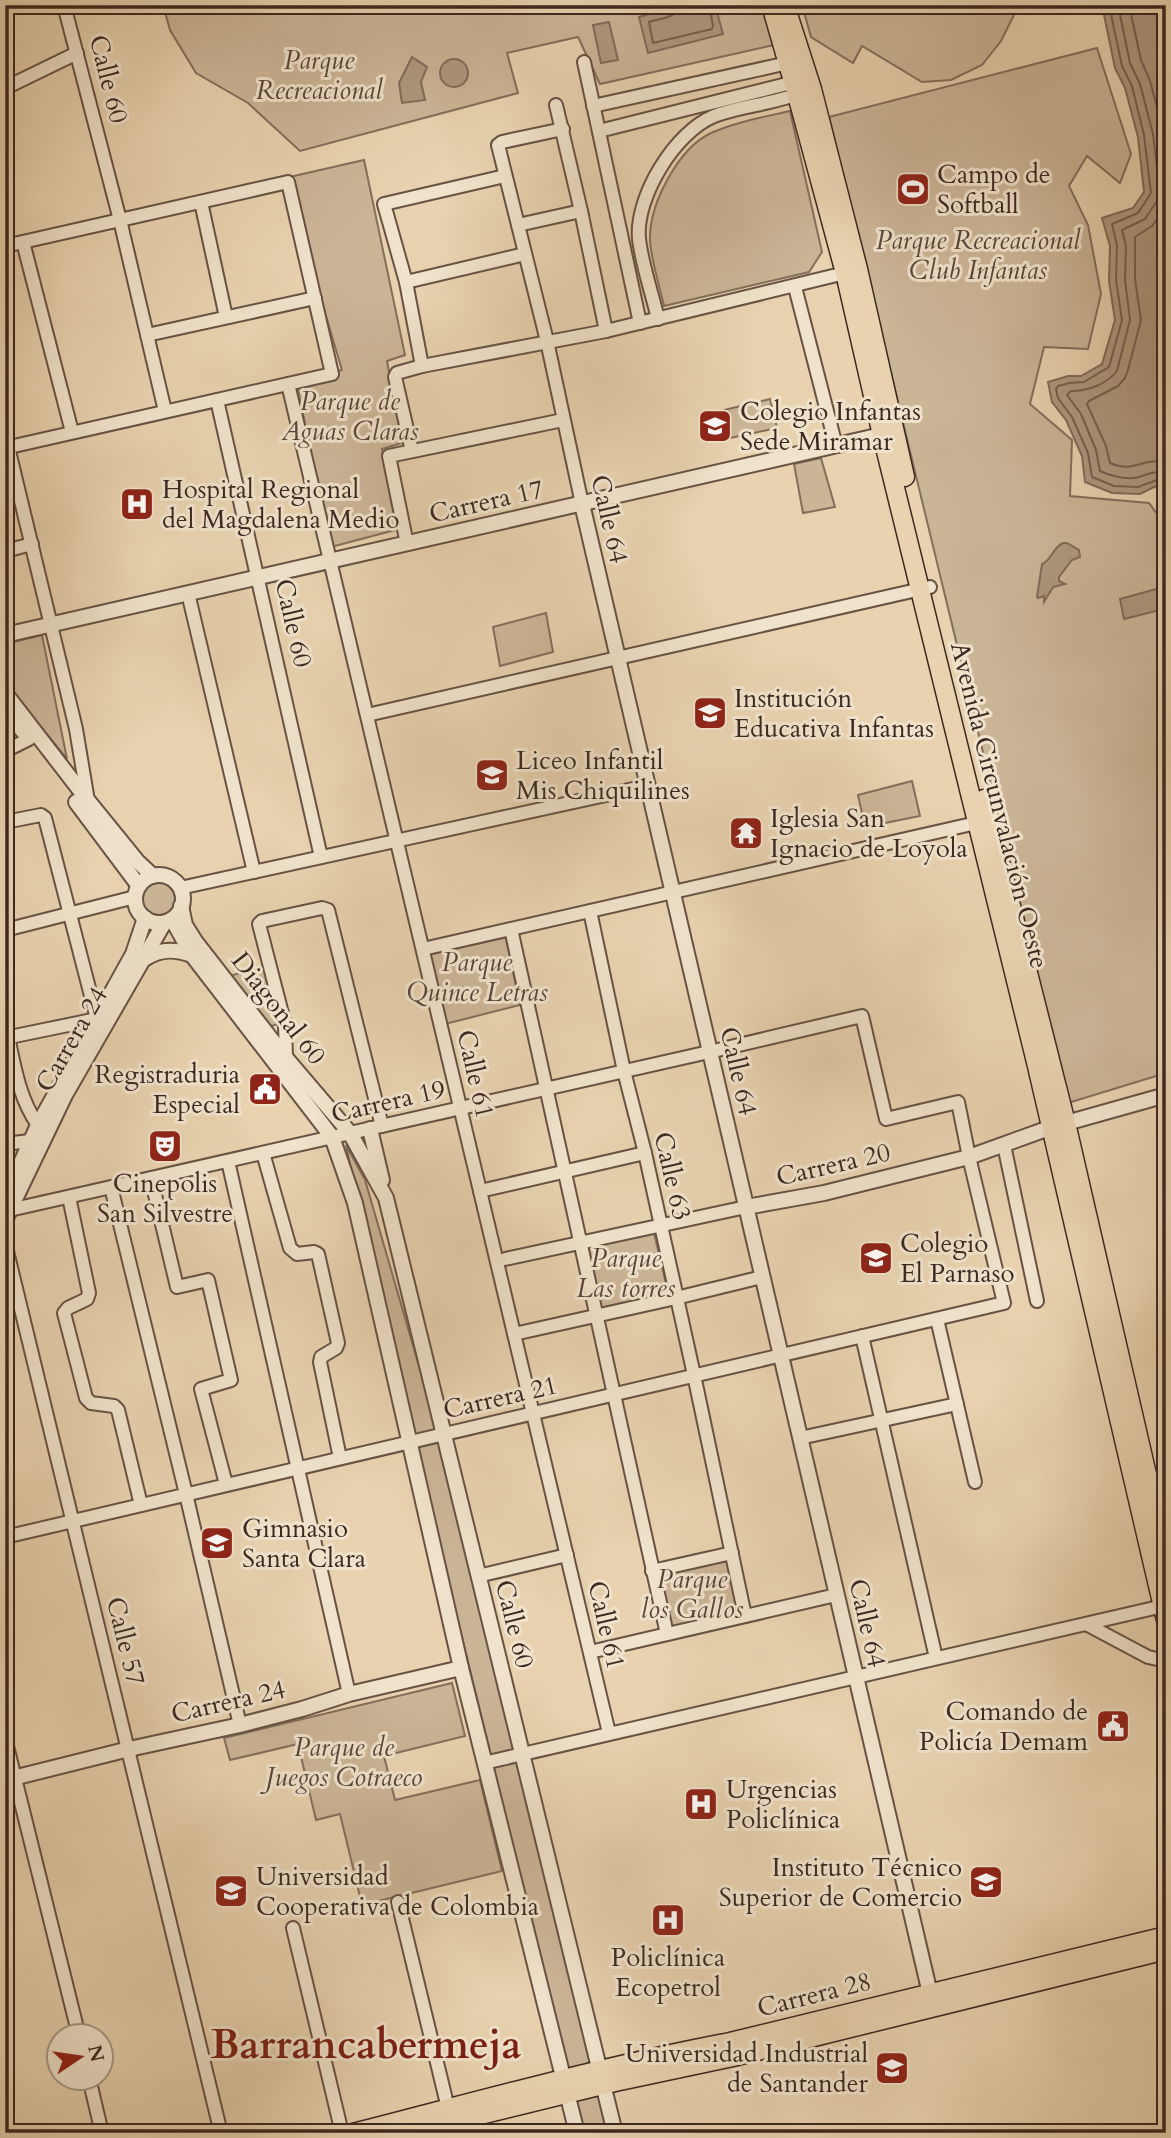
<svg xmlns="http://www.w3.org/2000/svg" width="1171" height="2138" font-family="Cardo,serif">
  <rect width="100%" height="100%" fill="#e8d2af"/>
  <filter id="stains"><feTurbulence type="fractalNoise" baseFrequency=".00286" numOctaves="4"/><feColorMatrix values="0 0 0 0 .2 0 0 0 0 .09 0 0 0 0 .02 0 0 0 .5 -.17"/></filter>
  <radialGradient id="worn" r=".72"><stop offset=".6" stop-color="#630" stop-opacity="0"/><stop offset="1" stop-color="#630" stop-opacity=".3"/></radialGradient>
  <!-- green -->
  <g fill="#cbb597" stroke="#846e5c" stroke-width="2">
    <path d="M163,5H761L774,45L600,84L578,37L507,53L518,93L300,151L248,103L196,73L170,30Z"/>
    <path d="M802,5H1016L1014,15L1001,41L982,65L951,80L922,82L862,46L853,63L811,37Z"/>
    <path d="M1097,48L1131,154L1120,183L1087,156L1069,186L1088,225L1101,294L1088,349L1044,347L1030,404L1072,440L1070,496L1149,503L1166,526V1073L1068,1103L829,117Z"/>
    <path d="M790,111L822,252L809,272L664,306C660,288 649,253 650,236C651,201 679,148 711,133C736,122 764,117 790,111Z"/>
    <path d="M364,160L405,355L387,361L402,443L382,449L399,529L331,547L296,381L342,370L285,178Z"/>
    <path d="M770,399L777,428L730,438L724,410Z"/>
    <path d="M821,458L835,507L803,513L794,464Z"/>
    <path d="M546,613L553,652L500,666L493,627Z"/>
    <path d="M42,635L67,759L5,683V644Z"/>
    <path d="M912,781L920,816L865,827L858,795Z"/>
    <circle cx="158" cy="899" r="17"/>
    <path d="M505,933L520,1005L441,1025L424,952Z"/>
    <path d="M269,965L281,1023L272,1026L268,1024L229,976Z"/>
    <path d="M346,1145L365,1180L439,1435L611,2133H583L409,1420L366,1240Z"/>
    <path d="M654,1233L669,1296L600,1314L583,1249Z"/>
    <path d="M729,1557L740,1611L669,1627L658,1572Z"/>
    <path d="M452,1683L465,1736L384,1756L395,1800L480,1780L502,1871L362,1905L340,1814L316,1820L298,1744L230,1760L224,1738Z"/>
  </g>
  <!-- water -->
  <g fill="#ae987f" stroke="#806b59" stroke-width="2">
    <path d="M684,5H715L723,34L648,53L639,17Z"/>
    <path d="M1102,5H1166V519L1156,486L1140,494L1112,493L1085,482L1082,456L1066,420L1052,402L1048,382L1068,376H1081L1102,364L1115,320L1109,281L1110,246L1102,218L1133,208L1144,192L1138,137L1125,88L1115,68Z"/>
    <path d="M609,22L618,60L601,63L593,25Z"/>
    <path d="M412,57L427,67L421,82L425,100L402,103L399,83Z"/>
    <circle cx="454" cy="73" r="14"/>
    <path d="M1063,543H1067L1079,550L1080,557L1072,560L1059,577V581L1065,584L1053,587L1044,602V596L1038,598L1037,597L1042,564C1052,560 1052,548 1063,543Z"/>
    <path d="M1160,588L1164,609L1124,619L1120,599Z"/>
  </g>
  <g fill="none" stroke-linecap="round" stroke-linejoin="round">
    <!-- shore -->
    <g stroke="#756050" stroke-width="2">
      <path d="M679,5C677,19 659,18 649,22L653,43L712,29L713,26L709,5"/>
      <path d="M1109,5L1122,66L1132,86L1144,135L1151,193L1138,213L1112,224L1117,245L1116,280L1122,320L1109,367L1084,382L1069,383L1058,386L1056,389L1058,398L1072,417L1088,453L1092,477L1114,486L1138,487L1157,480L1162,484L1166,494"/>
      <path d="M1118,5L1130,63L1140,84L1153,134L1160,193L1157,201L1145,219L1122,230L1126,246L1125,280L1130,320L1117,371C1106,385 1087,391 1071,391L1067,395L1081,414L1096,450L1100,471C1111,476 1121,479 1134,478C1146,477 1152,468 1166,475"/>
      <path d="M1129,5L1141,60L1150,81L1163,130L1166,150"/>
      <path d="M1166,207L1152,226L1135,237V279L1141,320L1128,370L1125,378L1118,386L1089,401L1087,404L1106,446L1110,463C1134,474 1144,456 1166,463"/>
    </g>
    <!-- minor casing -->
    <g stroke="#675244" stroke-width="16">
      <g id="minor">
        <path d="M64,5L120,220L165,411"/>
        <path d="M584,62L640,323"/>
        <path d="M5,88L77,53"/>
        <path d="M556,105L581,211L606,331"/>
        <path d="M593,106L788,63"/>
        <path d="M563,129L502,142L498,145L547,341L582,504"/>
        <path d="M599,131L799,81"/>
        <path d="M201,202L226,317"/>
        <path d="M518,225L581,211"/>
        <path d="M23,242L72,432"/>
        <path d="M5,246L288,182L332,374L5,448"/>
        <path d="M406,282L525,254"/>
        <path d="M795,287L836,446"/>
        <path d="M658,319C652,293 642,265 639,239C635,197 675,132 714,116C743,105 775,104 803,92"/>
        <path d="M147,335L315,298"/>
        <path d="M422,366L406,282L384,204L505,176"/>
        <path d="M288,384L609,1733"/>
        <path d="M217,400L321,857"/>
        <path d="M8,447L76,729L88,801"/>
        <path d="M412,451L395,377L397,373L422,366L606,331L845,273"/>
        <path d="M407,544L389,456L563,420"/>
        <path d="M5,551L32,544"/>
        <path d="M188,593L254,872"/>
        <path d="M367,715L930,587"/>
        <path d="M5,751L29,739"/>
        <path d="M5,822L41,815L45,818L97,1019L5,1038"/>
        <path d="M180,888L647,786"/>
        <path d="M590,911L624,1071L645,1153L694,1375L745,1616"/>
        <path d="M511,929L667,1634"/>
        <path d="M5,930L135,897"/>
        <path d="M423,949L985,821"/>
        <path d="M5,1023C13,1057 17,1096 38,1125"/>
        <path d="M286,1058L285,1025L259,924L262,921L322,908L328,910L382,1126"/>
        <path d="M5,1144L30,1141"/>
        <path d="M1004,1145L1037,1301"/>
        <path d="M263,1153L290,1248L297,1254L314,1252L318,1254L338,1343L336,1348L321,1357L320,1362L340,1458"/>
        <path d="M228,1161L349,1694"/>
        <path d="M151,1178L177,1287L208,1280L231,1380L201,1389L226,1484"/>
        <path d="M111,1187L186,1494L240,1725"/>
        <path d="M480,1191L645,1153"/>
        <path d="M69,1197L89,1293L87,1299L68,1308L64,1313L86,1398L91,1403L114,1406L118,1410L141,1505"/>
        <path d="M5,1211L709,1052L862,1016L886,1119L958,1102L969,1157L1004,1303L5,1537"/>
        <path d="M5,1243L221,2133"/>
        <path d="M505,1259L746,1207"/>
        <path d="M937,1319L975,1482"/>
        <path d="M514,1334L676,1298L762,1277"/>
        <path d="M862,1336L936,1658"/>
        <path d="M800,1438L957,1404"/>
        <path d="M652,1571L732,1553"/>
        <path d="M478,1576L567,1555"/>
        <path d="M1086,1624L1148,1657L1166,1661"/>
        <path d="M590,1652L836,1595"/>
        <path d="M5,1738L79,2036"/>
        <path d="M484,1763L1163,1606"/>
        <path d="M398,1902L448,2108"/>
        <path d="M293,1928L342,2133"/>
        <path d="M89,2078L102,2133"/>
      </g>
    </g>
    <!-- tertiary casing -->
    <g stroke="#675244" stroke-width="18">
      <g id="tertiary">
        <path d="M582,504L932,2002"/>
        <path d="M5,635L890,433"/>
        <path d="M5,693L89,802L137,861L153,876"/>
        <path d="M5,709L26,735"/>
        <path d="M76,802L139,886"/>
        <circle cx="159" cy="899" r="24"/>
        <path d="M181,906L185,925L195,941L286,1058L350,1133L386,1198L615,2133"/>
        <path d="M172,919L192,955L332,1137L355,1203L461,1668L577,2133"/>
        <path d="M146,958C161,948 176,949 192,955"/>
        <path d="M370,1129L382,1180"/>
        <path d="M11,1185L38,1125L133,954L145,918"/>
        <path d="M746,1207L824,1193L969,1157L1052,1127L1166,1095"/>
        <path d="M5,1220L65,1095L164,923"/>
        <path d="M5,1780L129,1749L240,1725L302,1709L349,1694L461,1668"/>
      </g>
    </g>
    <!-- primary casing -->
    <g stroke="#3c2821" stroke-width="21">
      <g id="primary">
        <path d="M771,5L797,95L845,273L882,435L1036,1062L1166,1620"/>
        <path d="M785,5L812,89L858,269L905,477"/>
        <path d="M984,799L1066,1123L1166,1557"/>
        <path d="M353,2133C478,2101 603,2066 730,2042L1166,1936"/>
        <path d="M407,2133L615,2082L733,2057L1166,1950"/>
      </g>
    </g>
    <!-- minor -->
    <use href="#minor" stroke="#f0e2cb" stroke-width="12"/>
    <!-- tertiary -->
    <use href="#tertiary" stroke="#f0e2cb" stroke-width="14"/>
    <!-- primary -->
    <use href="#primary" stroke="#e8d2af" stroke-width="18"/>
  </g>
  <!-- icons -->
  <defs>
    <g id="stadium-square" transform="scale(1.75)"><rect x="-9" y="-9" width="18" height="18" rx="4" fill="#8f2418" stroke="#f0e2cb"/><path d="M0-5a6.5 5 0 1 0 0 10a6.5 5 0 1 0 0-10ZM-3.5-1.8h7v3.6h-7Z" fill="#fff"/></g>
    <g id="school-square" transform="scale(1.75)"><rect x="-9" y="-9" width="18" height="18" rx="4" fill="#8f2418" stroke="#f0e2cb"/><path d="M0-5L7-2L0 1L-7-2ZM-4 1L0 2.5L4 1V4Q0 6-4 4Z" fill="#fff"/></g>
    <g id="hospital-square" transform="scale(1.75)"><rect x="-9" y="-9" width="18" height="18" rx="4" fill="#8f2418" stroke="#f0e2cb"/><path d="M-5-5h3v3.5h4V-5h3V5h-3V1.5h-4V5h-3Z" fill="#fff"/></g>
    <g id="temple-square" transform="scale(1.75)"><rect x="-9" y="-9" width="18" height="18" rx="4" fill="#8f2418" stroke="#f0e2cb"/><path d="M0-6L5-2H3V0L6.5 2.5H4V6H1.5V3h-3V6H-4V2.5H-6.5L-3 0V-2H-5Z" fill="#fff"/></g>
    <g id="civic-square" transform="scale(1.75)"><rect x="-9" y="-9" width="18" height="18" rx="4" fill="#8f2418" stroke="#f0e2cb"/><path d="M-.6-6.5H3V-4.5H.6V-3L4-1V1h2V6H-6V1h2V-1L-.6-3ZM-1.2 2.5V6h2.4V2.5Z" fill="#fff"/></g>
    <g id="theatre-square" transform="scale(1.75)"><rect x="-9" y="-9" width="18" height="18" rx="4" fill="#8f2418" stroke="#f0e2cb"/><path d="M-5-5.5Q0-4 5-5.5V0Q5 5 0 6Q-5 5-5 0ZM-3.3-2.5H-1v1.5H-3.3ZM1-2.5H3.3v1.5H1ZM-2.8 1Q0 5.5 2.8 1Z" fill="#fff"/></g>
    <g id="university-square" transform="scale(1.75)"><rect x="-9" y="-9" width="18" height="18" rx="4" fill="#8f2418" stroke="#f0e2cb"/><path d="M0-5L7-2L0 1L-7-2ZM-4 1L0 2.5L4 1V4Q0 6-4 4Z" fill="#fff"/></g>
  </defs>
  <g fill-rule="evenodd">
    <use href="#stadium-square" x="913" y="189"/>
    <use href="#school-square" x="715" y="426"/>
    <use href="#hospital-square" x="137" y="504"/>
    <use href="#school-square" x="710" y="713"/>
    <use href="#school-square" x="492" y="775"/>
    <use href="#temple-square" x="746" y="833"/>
    <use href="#civic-square" x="265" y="1089"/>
    <use href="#theatre-square" x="165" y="1146"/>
    <use href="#school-square" x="876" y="1258"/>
    <use href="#school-square" x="217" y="1543"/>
    <use href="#civic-square" x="1113" y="1726"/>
    <use href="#hospital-square" x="701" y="1804"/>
    <use href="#university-square" x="986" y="1882"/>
    <use href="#university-square" x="231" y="1891"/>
    <use href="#hospital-square" x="668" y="1920"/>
    <use href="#university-square" x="892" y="2068"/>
  </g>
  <g text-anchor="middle" stroke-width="6" stroke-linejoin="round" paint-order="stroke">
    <!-- park labels -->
    <g font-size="26" font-style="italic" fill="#594439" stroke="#f0e2cb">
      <text x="319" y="69">Parque<tspan x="319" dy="30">Recreacional</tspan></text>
      <text x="978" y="249">Parque Recreacional<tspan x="978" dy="30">Club Infantas</tspan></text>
      <text x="350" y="410">Parque de<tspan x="350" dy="30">Aguas Claras</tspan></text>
      <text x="477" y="971">Parque<tspan x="477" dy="30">Quince Letras</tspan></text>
      <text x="626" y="1267">Parque<tspan x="626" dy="30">Las torres</tspan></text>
      <text x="692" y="1588">Parque<tspan x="692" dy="30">los Gallos</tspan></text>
      <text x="344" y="1756">Parque de<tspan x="344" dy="30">Juegos Cotraeco</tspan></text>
    </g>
    <!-- street labels -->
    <g font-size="26" fill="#3c2821" stroke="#f0e2cb">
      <text transform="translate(109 79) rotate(76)" y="9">Calle 60</text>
      <text transform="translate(486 501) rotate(-13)" y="9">Carrera 17</text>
      <text transform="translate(610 519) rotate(77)" y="9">Calle 64</text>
      <text transform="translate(294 623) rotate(77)" y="9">Calle 60</text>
      <text transform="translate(1000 805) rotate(76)" y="9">Avenida Circunvalación Oeste</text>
      <text transform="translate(279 1008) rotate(52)" y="9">Diagonal 60</text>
      <text transform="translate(71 1039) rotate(-60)" y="9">Carrera 24</text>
      <text transform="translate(739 1071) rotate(77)" y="9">Calle 64</text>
      <text transform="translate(476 1074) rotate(77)" y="9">Calle 61</text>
      <text transform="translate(388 1101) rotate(-13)" y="9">Carrera 19</text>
      <text transform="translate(833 1164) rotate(-13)" y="9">Carrera 20</text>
      <text transform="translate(673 1176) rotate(77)" y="9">Calle 63</text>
      <text transform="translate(500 1397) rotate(-13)" y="9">Carrera 21</text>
      <text transform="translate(868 1623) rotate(77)" y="9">Calle 64</text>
      <text transform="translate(515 1624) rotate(76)" y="9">Calle 60</text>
      <text transform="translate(607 1625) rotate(77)" y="9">Calle 61</text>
      <text transform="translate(126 1641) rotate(76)" y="9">Calle 57</text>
      <text transform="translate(228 1701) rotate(-13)" y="9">Carrera 24</text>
      <text transform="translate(814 1994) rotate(-14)" y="9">Carrera 28</text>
    </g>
    <!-- poi labels -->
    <g font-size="26" fill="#3c2821" stroke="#f0e2cb" text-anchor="start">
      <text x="937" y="183">Campo de<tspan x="937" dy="30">Softball</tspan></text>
      <text x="740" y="420">Colegio Infantas<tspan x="740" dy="30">Sede Miramar</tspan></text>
      <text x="162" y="498">Hospital Regional<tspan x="162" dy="30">del Magdalena Medio</tspan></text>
      <text x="734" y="707">Institución<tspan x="734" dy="30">Educativa Infantas</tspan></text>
      <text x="516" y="769">Liceo Infantil<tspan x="516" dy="30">Mis Chiquilines</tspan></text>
      <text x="770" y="827">Iglesia San<tspan x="770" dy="30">Ignacio de Loyola</tspan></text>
      <text x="240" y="1083" text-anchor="end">Registraduria<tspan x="240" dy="30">Especial</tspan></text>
      <text x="165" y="1192" text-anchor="middle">Cinepolis<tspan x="165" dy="30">San Silvestre</tspan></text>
      <text x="900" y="1252">Colegio<tspan x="900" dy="30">El Parnaso</tspan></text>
      <text x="242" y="1537">Gimnasio<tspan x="242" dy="30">Santa Clara</tspan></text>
      <text x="1088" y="1720" text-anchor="end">Comando de<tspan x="1088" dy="30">Policía Demam</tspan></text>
      <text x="726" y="1798">Urgencias<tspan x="726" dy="30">Policlínica</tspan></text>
      <text x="962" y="1876" text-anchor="end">Instituto Técnico<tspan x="962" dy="30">Superior de Comercio</tspan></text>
      <text x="256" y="1885">Universidad<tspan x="256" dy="30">Cooperativa de Colombia</tspan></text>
      <text x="668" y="1966" text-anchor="middle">Policlínica<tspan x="668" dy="30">Ecopetrol</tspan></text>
      <text x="868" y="2062" text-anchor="end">Universidad Industrial<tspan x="868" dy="30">de Santander</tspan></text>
    </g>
    <!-- town labels -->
    <g font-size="40" font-weight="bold" fill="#7a1f14" stroke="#f0e2cb">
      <text x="366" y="2058">Barrancabermeja</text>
    </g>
  </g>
  <!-- margin -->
  <rect width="1171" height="2138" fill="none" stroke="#e8d2af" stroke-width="28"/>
  <rect x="7" y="7" width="1157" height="2124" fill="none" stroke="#3c2821" stroke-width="3.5"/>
  <rect x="14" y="14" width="1143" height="2110" fill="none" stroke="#3c2821" stroke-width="2"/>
  <!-- north arrow -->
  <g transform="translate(80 2057) rotate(77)"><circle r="33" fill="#f0e2cb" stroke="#a89887" stroke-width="2"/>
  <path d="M0-5L12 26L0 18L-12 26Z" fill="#8f2418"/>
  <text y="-10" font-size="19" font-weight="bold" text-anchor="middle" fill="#3c2821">N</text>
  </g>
  <rect width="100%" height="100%" filter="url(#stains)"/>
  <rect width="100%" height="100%" fill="url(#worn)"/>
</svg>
